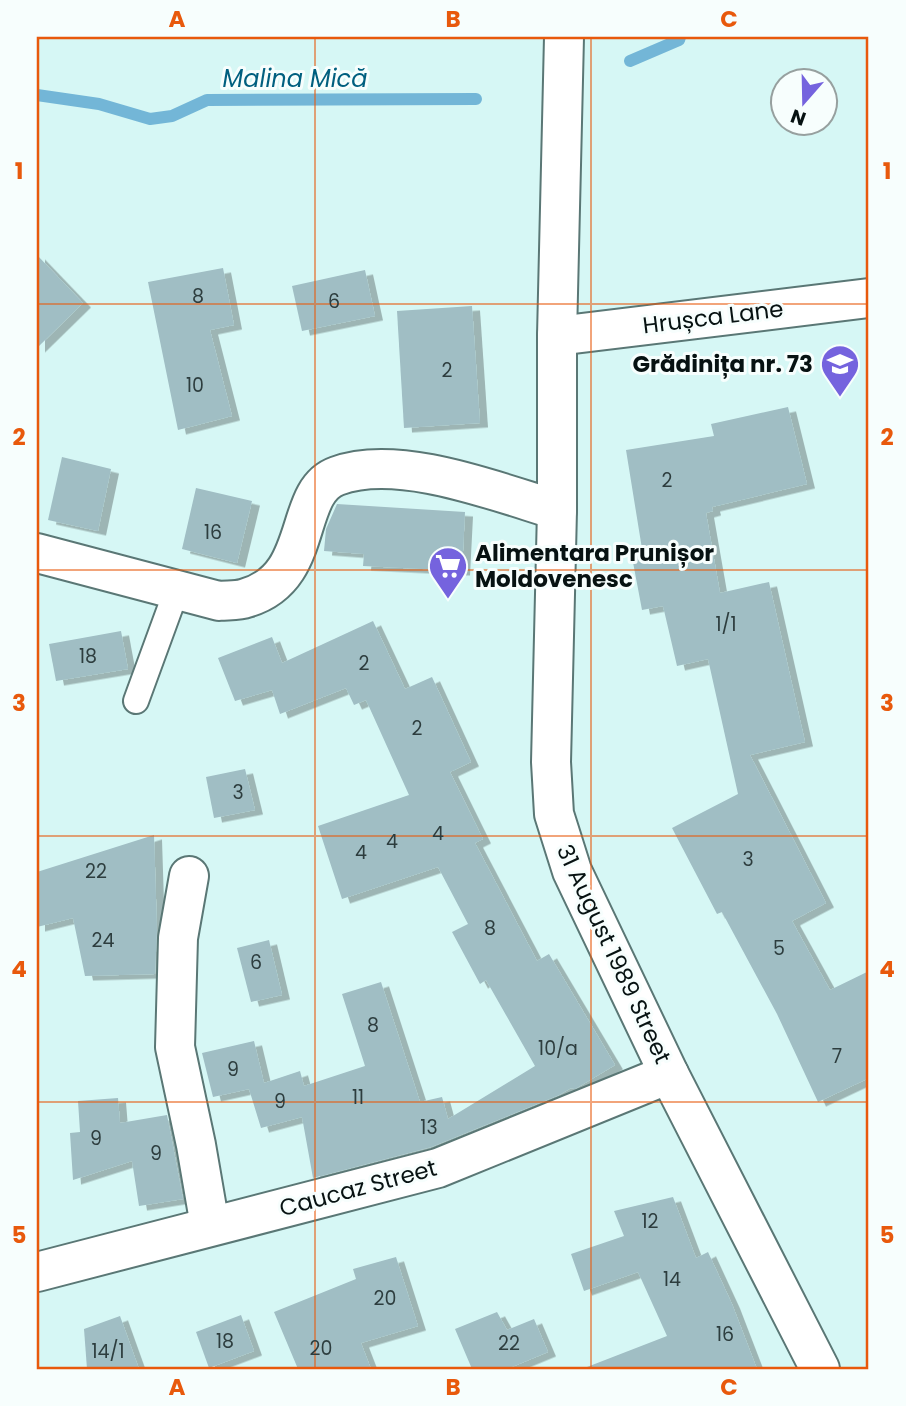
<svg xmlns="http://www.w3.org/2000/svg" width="906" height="1406" font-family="Poppins,sans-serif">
  <defs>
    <filter id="shadow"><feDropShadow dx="8" dy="4.5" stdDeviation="0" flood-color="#0004"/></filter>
  </defs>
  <rect width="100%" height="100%" fill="#d6f7f5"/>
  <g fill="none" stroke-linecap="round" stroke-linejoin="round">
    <!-- stream -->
    <g stroke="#73b6d7" stroke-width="12">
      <path d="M630,61L679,40L680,37"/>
      <path d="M37,95L99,104L150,119L172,116L207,100L476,99"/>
    </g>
  </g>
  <!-- building -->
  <g fill="#a0bec4" filter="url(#shadow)">
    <path d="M37,255L83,303L37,348Z"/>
    <path d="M223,268L234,325L210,330L232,416L178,430L148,282Z"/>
    <path d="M365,270L375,316L302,331L292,286Z"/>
    <path d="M472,306L480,423L404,428L397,311Z"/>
    <path d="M788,407L807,484L712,507L713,511L706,513L720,593L769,582L805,742L750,755L826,903L792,921L830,990L869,971V1078L818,1102L777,1014L722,912L717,914L672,828L738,794L708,659L677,666L663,606L642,610L632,557L643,555L626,450L714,436L711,424Z"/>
    <path d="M62,457L111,469L98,531L48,520Z"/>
    <path d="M196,488L252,501L237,563L182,549Z"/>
    <path d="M337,504L465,512L462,571L363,566L364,554L324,551L326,529Z"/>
    <path d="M373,621L405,689L432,677L471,762L450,772L483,839L475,843L537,961L549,954L615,1065L575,1089L571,1088L559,1095L431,1147L313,1178L302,1117L261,1128L249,1089L213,1097L202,1053L254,1041L264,1083L300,1071L304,1086L365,1066L342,994L381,982L420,1102L442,1097L448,1119L535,1066L486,980L480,984L452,932L468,924L438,867L342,899L318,826L409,795L366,700L354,705L346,688L280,714L272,690L235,701L218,658L272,637L282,663Z"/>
    <path d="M121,631L128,669L56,681L49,644Z"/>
    <path d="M245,769L255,810L214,818L206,777Z"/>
    <path d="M154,835L157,930L155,974L85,976L73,918L37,927V872Z"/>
    <path d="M269,940L282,995L251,1002L237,948Z"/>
    <path d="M118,1098L120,1123L167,1115L183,1199L139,1206L132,1161L73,1180L70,1133L80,1132L78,1101Z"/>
    <path d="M673,1197L696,1258L708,1252L732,1304L757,1369H588L587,1367L667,1336L638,1272L584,1291L571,1254L624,1236L614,1211Z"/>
    <path d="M396,1257L418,1326L361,1343L371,1369H298L274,1312L356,1279L353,1269Z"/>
    <path d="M497,1312L507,1330L534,1319L548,1352L507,1369H472L455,1329Z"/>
    <path d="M241,1315L254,1351L209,1368L196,1332Z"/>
    <path d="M120,1316L139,1369H87L84,1329Z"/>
  </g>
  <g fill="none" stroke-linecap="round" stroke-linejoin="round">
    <!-- service casing -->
    <g stroke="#5a7775" stroke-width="28">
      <path id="service" d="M136,701L177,589"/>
    </g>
    <!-- minor casing -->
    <g stroke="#5a7775" stroke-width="42">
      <g id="minor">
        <path d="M564,37L557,336V510L551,762L554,814L572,871L669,1074L820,1369"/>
        <path d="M557,336L869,298"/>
        <path d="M37,553L219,601C227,600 238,601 246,598C316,578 292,492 337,476C398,453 497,492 557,510"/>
        <path d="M189,876L178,938L175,1047L196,1145L210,1226"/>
        <path d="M37,1272L438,1168L669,1074"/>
      </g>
    </g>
    <!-- service -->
    <use href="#service" stroke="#fff" stroke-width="24"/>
    <!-- minor -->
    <use href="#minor" stroke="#fff" stroke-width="38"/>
  </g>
  <!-- grid -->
  <path fill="none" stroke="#e8590c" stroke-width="2" stroke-opacity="0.55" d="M315,37V1369M591,37V1369M37,304H869M37,570H869M37,836H869M37,1102H869"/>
  <!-- icons -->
  <defs>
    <g id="school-pin" transform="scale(2.0125)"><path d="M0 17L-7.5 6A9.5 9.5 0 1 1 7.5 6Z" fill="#7563de" stroke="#f7fefd"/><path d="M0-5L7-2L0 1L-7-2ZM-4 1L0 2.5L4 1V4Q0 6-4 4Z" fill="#fff"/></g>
    <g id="supermarket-pin" transform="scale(2.0125)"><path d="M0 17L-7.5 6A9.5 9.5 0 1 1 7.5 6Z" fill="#7563de" stroke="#f7fefd"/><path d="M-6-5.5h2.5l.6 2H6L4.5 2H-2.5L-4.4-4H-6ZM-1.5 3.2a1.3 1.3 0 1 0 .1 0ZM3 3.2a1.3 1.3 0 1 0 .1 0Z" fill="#fff"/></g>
  </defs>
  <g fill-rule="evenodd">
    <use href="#school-pin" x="840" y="364"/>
    <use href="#supermarket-pin" x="448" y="566"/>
  </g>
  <g text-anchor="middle" stroke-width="6" stroke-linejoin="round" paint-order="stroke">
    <!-- number labels -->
    <g font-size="19" fill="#2d3d3e">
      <text x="198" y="303">8</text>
      <text x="334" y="308">6</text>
      <text x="447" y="377">2</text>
      <text x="195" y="392">10</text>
      <text x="667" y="487">2</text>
      <text x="213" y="539">16</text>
      <text x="726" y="631">1/1</text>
      <text x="88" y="663">18</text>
      <text x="364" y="670">2</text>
      <text x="417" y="735">2</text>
      <text x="238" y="799">3</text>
      <text x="438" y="840">4</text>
      <text x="392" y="848">4</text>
      <text x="361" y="859">4</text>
      <text x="748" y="866">3</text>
      <text x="96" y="878">22</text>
      <text x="490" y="935">8</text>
      <text x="103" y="947">24</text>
      <text x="779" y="955">5</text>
      <text x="256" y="969">6</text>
      <text x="373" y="1032">8</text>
      <text x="558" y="1055">10/a</text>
      <text x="837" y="1063">7</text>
      <text x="233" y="1076">9</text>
      <text x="358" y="1104">11</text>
      <text x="280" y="1108">9</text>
      <text x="429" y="1134">13</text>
      <text x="96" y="1145">9</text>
      <text x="156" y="1160">9</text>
      <text x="650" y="1228">12</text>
      <text x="672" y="1286">14</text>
      <text x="385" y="1305">20</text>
      <text x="725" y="1341">16</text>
      <text x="225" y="1348">18</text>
      <text x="509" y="1350">22</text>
      <text x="321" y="1355">20</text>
      <text x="108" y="1358">14/1</text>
    </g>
    <!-- street labels -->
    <g font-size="23" fill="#071212" stroke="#f7fefd">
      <text transform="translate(713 317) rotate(-7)" y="8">Hrușca Lane</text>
      <text transform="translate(614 954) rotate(65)" y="8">31 August 1989 Street</text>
      <text transform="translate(358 1188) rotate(-15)" y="8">Caucaz Street</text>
    </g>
    <!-- poi labels -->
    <g font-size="23" font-weight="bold" fill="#071212" stroke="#f7fefd" text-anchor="end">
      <text x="813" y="372">Grădinița nr. 73</text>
      <text x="475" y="561" text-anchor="start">Alimentara Prunișor<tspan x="475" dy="26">Moldovenesc</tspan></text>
    </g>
    <!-- water labels -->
    <g font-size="24" font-style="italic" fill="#005f7f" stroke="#f7fefd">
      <text x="295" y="87">Malina Mică</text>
    </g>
  </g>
  <!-- border -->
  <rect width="906" height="1406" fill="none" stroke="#f7fefd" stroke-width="77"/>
  <!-- north arrow -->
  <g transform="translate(804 102) rotate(200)"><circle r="33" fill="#f7fefd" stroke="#97a09f" stroke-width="2"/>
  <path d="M0-5L12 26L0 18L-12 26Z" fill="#7563de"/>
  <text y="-10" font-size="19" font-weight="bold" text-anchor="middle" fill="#071212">N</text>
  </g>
  <rect x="38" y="38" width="829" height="1330" fill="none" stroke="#e8590c" stroke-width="2.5"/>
  <g font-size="23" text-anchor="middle" font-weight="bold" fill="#e8590c">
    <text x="177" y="27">A</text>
    <text x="453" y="27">B</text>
    <text x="729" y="27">C</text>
    <text x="19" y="179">1</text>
    <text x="887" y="179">1</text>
    <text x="19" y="445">2</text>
    <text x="887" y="445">2</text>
    <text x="19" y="711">3</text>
    <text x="887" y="711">3</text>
    <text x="19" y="977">4</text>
    <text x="887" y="977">4</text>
    <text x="19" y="1243">5</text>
    <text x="887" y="1243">5</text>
    <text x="177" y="1395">A</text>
    <text x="453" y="1395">B</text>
    <text x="729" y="1395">C</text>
  </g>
</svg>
